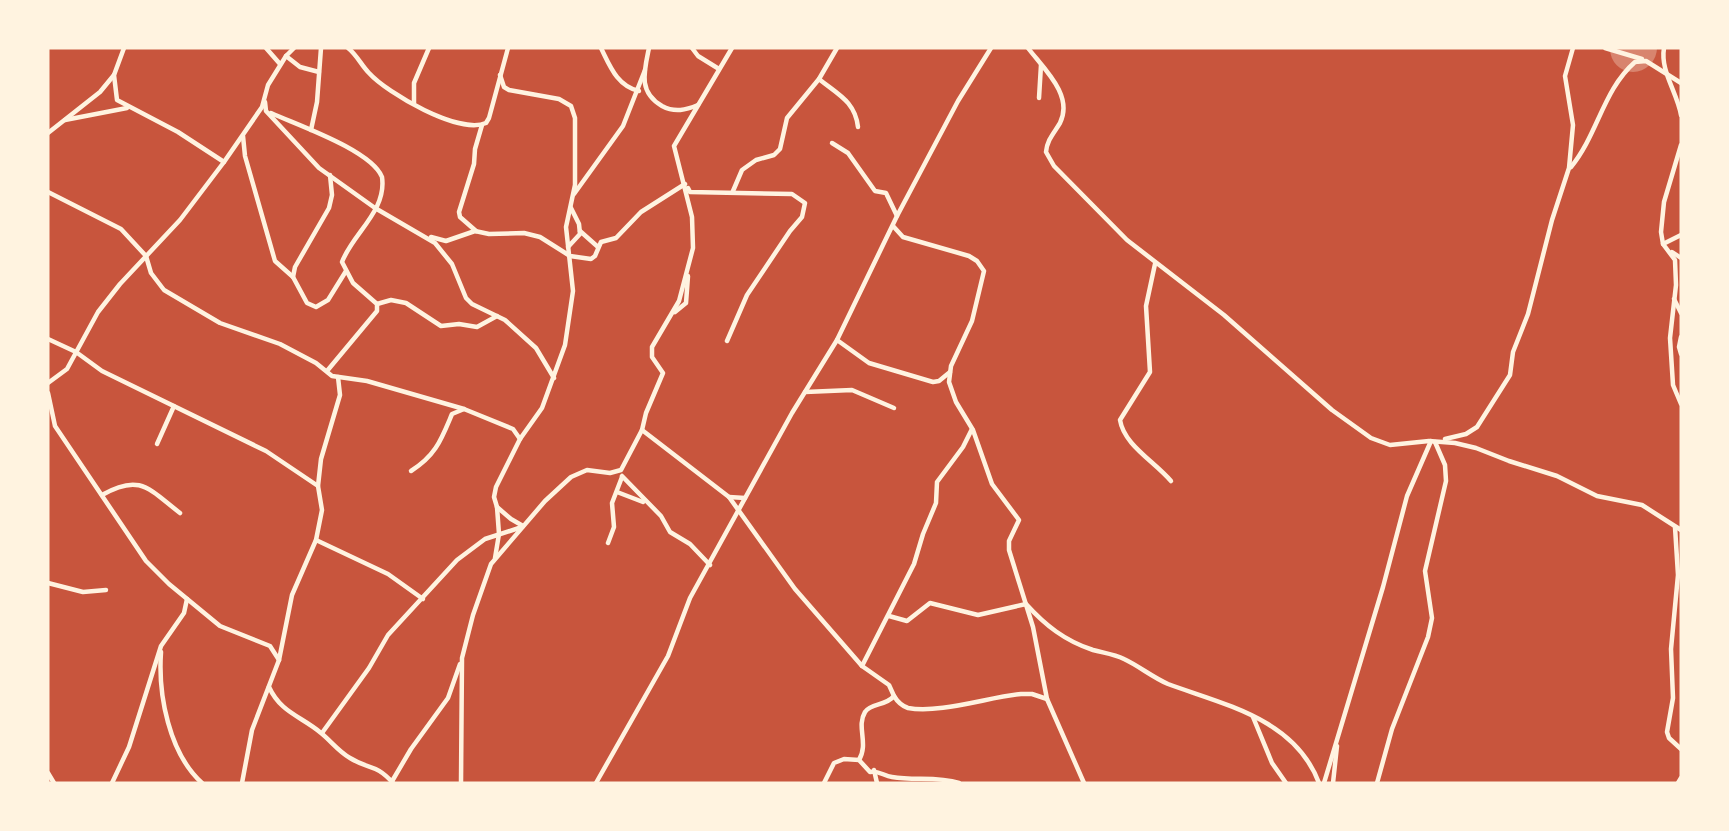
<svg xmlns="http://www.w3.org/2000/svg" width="1729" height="831" font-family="Signika,sans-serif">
  <rect width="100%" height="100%" fill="#c8553d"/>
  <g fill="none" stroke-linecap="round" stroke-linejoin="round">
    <!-- runway -->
    <path stroke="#d8846e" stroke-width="46" d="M1633,49L1634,48"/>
    <!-- minor -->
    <g stroke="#fff3e0" stroke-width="4.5">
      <path d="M124,48L114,75L117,100L178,132L224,162"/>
      <path d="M266,48L280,64"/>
      <path d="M348,48C357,55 361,65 369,73C387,93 459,135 486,123L489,118L508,48"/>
      <path d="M601,48C610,66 617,86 639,91"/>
      <path d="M649,48C644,72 638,92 662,106C675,113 686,110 698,105"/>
      <path d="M692,48L698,56L719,69"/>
      <path d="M1028,48C1043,68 1074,95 1060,123C1054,133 1047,140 1046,152L1054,166L1127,240L1224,315L1332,410L1371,438L1390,445L1429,441L1455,443L1476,448L1509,461L1557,476L1597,496L1642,505L1681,530"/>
      <path d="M1605,48L1642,59"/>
      <path d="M1664,48C1660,71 1677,92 1681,115"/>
      <path d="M286,56L300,67L319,72"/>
      <path d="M819,79C837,94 855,101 858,127"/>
      <path d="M1039,98L1041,65"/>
      <path d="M265,102L266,111L319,168L375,208L435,243L452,264L466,298L472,304L505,320L536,348L554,378"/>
      <path d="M414,103V83L429,48"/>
      <path d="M271,113C297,125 371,150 382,177C387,211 353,233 342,262L353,283L377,304V311L327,371"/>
      <path d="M65,120L127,108"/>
      <path d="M311,130L317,102L321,48"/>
      <path d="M48,133L100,92L114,75"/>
      <path d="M243,136L245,156L275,261L293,277L307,303L316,307L328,300L346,271"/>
      <path d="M832,143L848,153L875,191L886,193L897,216"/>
      <path d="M1681,145L1664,202L1661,232L1663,244L1675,260L1676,285L1670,338L1673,385L1681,404"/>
      <path d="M1571,167C1598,134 1603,90 1635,62L1646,61L1681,83"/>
      <path d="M688,188L690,192L792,194L805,203L802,217L790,231L747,295L727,341"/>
      <path d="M733,191L742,170L756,160L774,155L780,149L787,118L819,79L837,48"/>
      <path d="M48,192L121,229L146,256L151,273L164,290L220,323L280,344L316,363L332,376L367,381L464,409L513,429L520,439"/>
      <path d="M574,194L623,126L645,70"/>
      <path d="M893,226L903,237L969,256L977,261L984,271L972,321L951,366L949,382L956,402L973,430L992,484L1019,520L1009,541V550L1033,627L1047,699L1084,783"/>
      <path d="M476,231L460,217L459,212L474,164L475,149L482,125"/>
      <path d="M580,231L598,247"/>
      <path d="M431,237L446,241L475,231L489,234L524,233L540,237L570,256L591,259L595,256L601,242L616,238L641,212L685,184"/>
      <path d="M1663,244L1681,235"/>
      <path d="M568,247L580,234L579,224L571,208"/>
      <path d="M1672,252L1681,258"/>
      <path d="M1155,264L1146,306L1150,372L1120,420C1124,445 1154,461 1171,481"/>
      <path d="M293,277L295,267L329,208L332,195L330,175"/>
      <path d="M1674,299L1681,313"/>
      <path d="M377,304L391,300L406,303L441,326L459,324L477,327L497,316"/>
      <path d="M675,312L686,303L688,276"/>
      <path d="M1681,337L1679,347L1681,354"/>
      <path d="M48,339L76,352L102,371L266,451L318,486L322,510L316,540L292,595L279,660L252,730L242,783"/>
      <path d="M837,340L869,363L933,382L939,381L950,372"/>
      <path d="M48,383L67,369L98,312L120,284L180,220L224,162L262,107L268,85L286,56L294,48"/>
      <path d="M805,392L852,390L894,408"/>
      <path d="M48,393L55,426L146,561L169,584L220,626L270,646L279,660"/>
      <path d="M642,430L729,497L795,589L862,666L889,685L894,696C886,706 871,703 865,712C856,727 869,743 859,760"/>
      <path d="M1445,439L1466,434L1477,427L1510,375L1513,352L1528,314L1552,220L1569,168L1573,125L1565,76L1573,48"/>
      <path d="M157,444L174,406"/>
      <path d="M411,471C436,455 441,440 452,414L464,409"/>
      <path d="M622,476L661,516L670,532L690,544L710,565"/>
      <path d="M318,486L321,459L340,395L338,377"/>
      <path d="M617,492L643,502"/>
      <path d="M102,495C140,473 149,489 180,513"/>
      <path d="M729,497L745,498"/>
      <path d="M497,507L511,519L523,526"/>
      <path d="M1675,527L1678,575L1671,649L1673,698L1667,732L1669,738L1681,749"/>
      <path d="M316,540L388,574L423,599"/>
      <path d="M608,543L614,527L612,503L622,477"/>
      <path d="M495,558L499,534L497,507L494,497L496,487L520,439L542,408L565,345L573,291L566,227L575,185V118L571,106L559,99L509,90L504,87L500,75"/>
      <path d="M48,583L83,592L106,590"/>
      <path d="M889,616L907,621L930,603L978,615L1026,604C1045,625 1065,641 1093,650C1104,653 1114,654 1124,659C1139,666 1152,677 1168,684C1225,705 1295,719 1319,783"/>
      <path d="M161,652C158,695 169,753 202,783"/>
      <path d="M862,666L914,564L923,534L936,503L937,482L963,447L972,429"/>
      <path d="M269,687C281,713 301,716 321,733C331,741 338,751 350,758C369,770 375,763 393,783"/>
      <path d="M894,696C897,701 902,706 908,708C939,714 989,697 1021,694H1032L1047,699"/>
      <path d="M1253,717L1272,763L1286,783"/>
      <path d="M322,733L369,668L388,635L457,560L485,539L522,527"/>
      <path d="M874,770L877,783"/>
      <path d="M48,773L54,783"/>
      <path d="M112,783L129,747L161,646L184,613L187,599"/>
      <path d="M391,783L411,749L448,698L460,664"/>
      <path d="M461,783L462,658L473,615L491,564L545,501L571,477L587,470L610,473L621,470L642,430L646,413L663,373L652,357V347L679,301L693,248L692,217L674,146L732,48"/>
      <path d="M596,783L668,656L690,598L792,413L837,340L897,216L958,101L991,48"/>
      <path d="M824,783L834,763L844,759L859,760L870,772C878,770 884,776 892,777C914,781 937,776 959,783"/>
      <path d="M1324,783L1383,587L1407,496L1431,441"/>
      <path d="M1333,783L1337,746"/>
      <path d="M1377,783L1392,729L1428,637L1432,618L1425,571L1446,481L1445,465L1435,442"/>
      <path d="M1678,783L1681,778"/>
    </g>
  </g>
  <!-- border -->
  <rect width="1729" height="831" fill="none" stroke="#fff3e0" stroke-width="99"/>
</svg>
